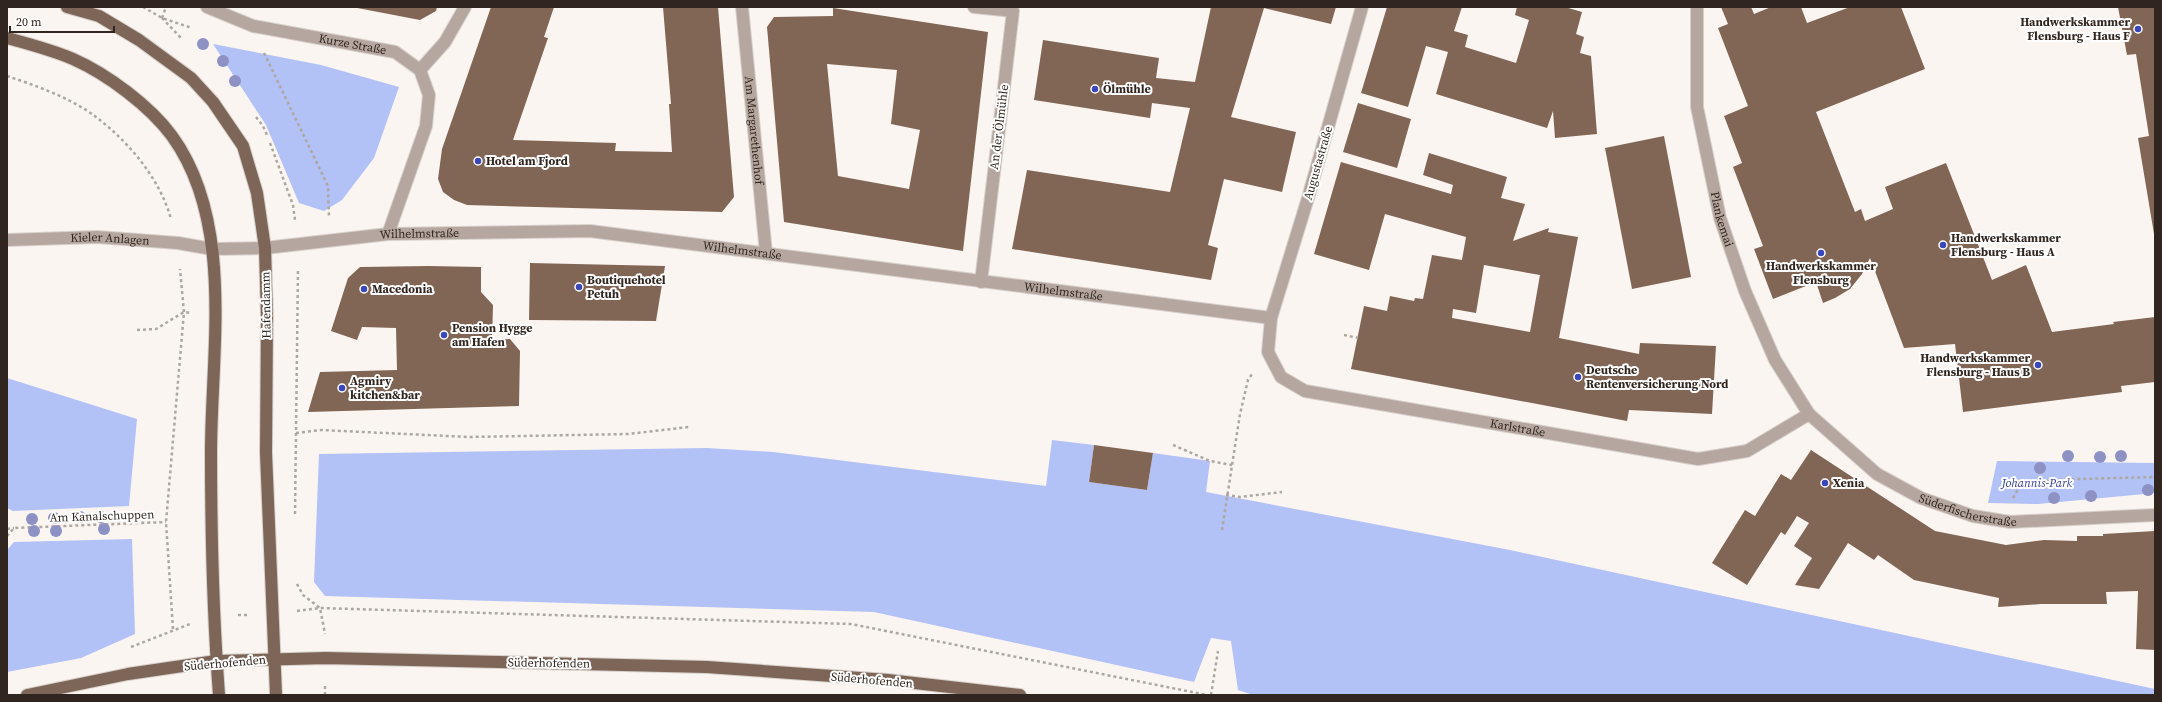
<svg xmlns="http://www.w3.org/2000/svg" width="2162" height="702" font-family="'Source Serif 4',serif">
  <rect width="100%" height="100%" fill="#fbf5f1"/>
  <!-- green -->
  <g fill="#b2c1f6">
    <path d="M213,44L321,65L399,87L374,158L342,200L324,211L299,203L266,125Z"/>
    <path d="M7,378L137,419L129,506L13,511L7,508Z"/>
    <path d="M1052,440L1094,445L1089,482L1147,490L1153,453L1210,461L1206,492L1510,550L2155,689V695H1253L1238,690L1231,641L1211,638L1194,682L874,612L325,596L314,582L319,454L707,448L773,452L1046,486Z"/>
    <path d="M1997,461L2155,463V493L2038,504L1988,503Z"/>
    <path d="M132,539L135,634L81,658L7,672V550L14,542Z"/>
  </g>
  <!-- building -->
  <g fill="#816655" fill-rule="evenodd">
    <path d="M352,7H437L436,11L420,20Z"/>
    <path d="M491,7H554L544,37L548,38L513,140L616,143L615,151L672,152L669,104H671L663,7H718L734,197L722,212L467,205L454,200L443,192L438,179L442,149Z"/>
    <path d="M1211,7H1336L1331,24L1264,8L1231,117L1296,132L1282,192L1224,179L1208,245L1218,248L1211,280L1012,249L1027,170L1170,192L1190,108L1152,103L1150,118L1034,100L1043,40L1159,58L1156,78L1195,82Z"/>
    <path d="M1387,7H1462L1454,31L1468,35L1465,47L1516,63L1529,20L1515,15L1517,7H1565L1582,12L1576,34L1584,37L1580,53L1591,56L1597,134L1555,138L1553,111L1547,128L1436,94L1448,52L1426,46L1408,107L1361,93Z"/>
    <path d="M1721,7H1751L1754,14L1771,7H1801L1807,23L1850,7H1901L1925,69L1816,112L1855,212L1861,209L1865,221L1893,209L1885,187L1946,163L1992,280L2026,265L2052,332L2114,324L2113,322L2155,317V382L2121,386L2122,392L1963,412L1955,344L1904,348L1870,258L1862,274L1850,289L1835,298L1823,303L1816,282L1773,299L1754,249L1763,246L1733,167L1742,163L1724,116L1748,106L1718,28L1728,24Z"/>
    <path d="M2118,7H2155V240L2138,138L2149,136L2136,54L2127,55Z"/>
    <path d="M833,8L988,32L963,251L784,222L767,27L774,17L833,16ZM827,64L897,70L891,124L920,130L909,189L838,176Z"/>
    <path d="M1358,103L1411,119L1397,168L1343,152Z"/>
    <path d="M1664,136L1691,277L1632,289L1605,148Z"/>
    <path d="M1429,153L1507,177L1501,198L1525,204L1513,241L1549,228L1548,232L1578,237L1559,338L1639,354L1640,343L1716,346L1712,414L1629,410L1627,421L1351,369L1364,306L1387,311L1390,296L1414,301L1415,298L1423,299L1432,255L1462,260L1466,237L1385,214L1369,270L1314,254L1341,162L1451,194L1453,185L1423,175ZM1484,265L1540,275L1530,332L1452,318L1453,309L1476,313Z"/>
    <path d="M530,263L665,266L656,321L529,320Z"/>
    <path d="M429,266L481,267V292L493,305L492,340L510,339L520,351L519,406L308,412L320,372L397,370L396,328L362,327L357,340L331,331L348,278L360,267Z"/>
    <path d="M1094,445L1153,453L1147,490L1089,482Z"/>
    <path d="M1811,450L1935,531L2006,545L2044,540L2077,541V536H2103V534L2155,531V650L2136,649L2138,591L2106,592L2107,604H2041L1998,607L1999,598L1914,580L1878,555L1874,560L1848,543L1819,589L1795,585L1812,558L1794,546L1809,523L1797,516L1785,535L1781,532L1747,585L1712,563L1745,510L1755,516L1781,474L1791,480Z"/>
  </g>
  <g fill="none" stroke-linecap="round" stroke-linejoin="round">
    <!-- minor casing -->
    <g stroke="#d7d0cb" stroke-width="14">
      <g id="minor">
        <path id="s1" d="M207,7L253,26L395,52L420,70L429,95L426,126L388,234"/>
        <path id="s2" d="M742,7L766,253"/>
        <path d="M974,7L1013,11L981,282"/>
        <path id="s3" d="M1362,7L1308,198L1271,318L1268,352L1281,377L1305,391L1698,459L1747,451L1809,414"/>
        <path id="s4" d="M1697,7V107L1720,218L1745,291L1775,360L1809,414L1877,474L1921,498L1973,516L2010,522L2155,515"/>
        <path d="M420,70L445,42L465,7"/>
        <path id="s5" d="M7,240L97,237L178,243L212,249L265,248L388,234L590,231L1271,318"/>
      </g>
    </g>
    <!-- major casing -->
    <g stroke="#d7d0cb" stroke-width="14">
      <g id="major">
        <path d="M67,7L99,16L139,40L191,78L213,102L243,146L257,193L265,248L267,318L266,453L276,695"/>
        <path d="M7,38C29,44 52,50 73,59C107,74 150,106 172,136C235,223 211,352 211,453C211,534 213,615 219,695"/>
        <path d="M27,695L128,674L216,661L326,658L707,667L888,680L1020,695"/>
      </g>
    </g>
    <!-- path -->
    <g stroke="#aea7a1" stroke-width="2.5" stroke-dasharray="3 3" stroke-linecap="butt">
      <path d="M143,7L162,18L192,28"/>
      <path d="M162,18L181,38"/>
      <path d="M162,18L166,7"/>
      <path d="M264,53L328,186L329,217"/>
      <path d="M7,76C37,86 71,98 96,117C129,142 160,179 171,219"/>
      <path d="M256,117L263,126L267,135"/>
      <path d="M270,143L293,205L295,220"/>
      <path d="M137,330L156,329L184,312L192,313"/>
      <path d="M1344,335L1358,338"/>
      <path d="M296,433L321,430L469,437L628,434L689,427"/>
      <path d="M1173,445L1210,461L1232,465"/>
      <path d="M1226,495L1240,497L1282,492"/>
      <path d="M2013,498L2020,486L2042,480L2155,477"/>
      <path d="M295,514L298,269"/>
      <path d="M7,529L14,528"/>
      <path d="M1222,530L1240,414L1248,380L1252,374"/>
      <path d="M7,536L14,528L166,522"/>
      <path d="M297,584L303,595L320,608L325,634"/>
      <path d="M297,611L320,608L851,624L1207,695"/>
      <path d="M238,615H249"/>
      <path d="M173,629L166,522L184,312L180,269"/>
      <path d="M131,647L190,624"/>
      <path d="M325,695V683"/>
      <path d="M1211,695L1218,651"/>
    </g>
    <!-- minor -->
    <use href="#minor" stroke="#b5a79f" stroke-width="12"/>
    <!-- major -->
    <use href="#major" stroke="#7d6658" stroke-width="12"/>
  </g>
  <!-- trees -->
  <g fill="#8d91c4">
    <circle cx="203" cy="44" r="6"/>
    <circle cx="223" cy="61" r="6"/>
    <circle cx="235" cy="81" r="6"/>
    <circle cx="2068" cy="456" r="6"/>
    <circle cx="2121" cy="456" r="6"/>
    <circle cx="2100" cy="457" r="6"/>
    <circle cx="2040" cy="468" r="6"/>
    <circle cx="2148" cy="490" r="6"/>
    <circle cx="2091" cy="496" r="6"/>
    <circle cx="2054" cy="498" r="6"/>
    <circle cx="80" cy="517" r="6"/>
    <circle cx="101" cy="517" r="6"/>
    <circle cx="54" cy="518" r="6"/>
    <circle cx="32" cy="519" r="6"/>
    <circle cx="104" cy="529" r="6"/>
    <circle cx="34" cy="531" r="6"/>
    <circle cx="56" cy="531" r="6"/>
  </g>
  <!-- markers -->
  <g fill="#3a47ba" stroke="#fff" stroke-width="1.5">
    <circle cx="2138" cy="29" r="4"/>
    <circle cx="1095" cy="89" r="4"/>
    <circle cx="478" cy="161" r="4"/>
    <circle cx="1943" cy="245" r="4"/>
    <circle cx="1821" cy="253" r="4"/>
    <circle cx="579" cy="287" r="4"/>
    <circle cx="364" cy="289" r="4"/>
    <circle cx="444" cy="335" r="4"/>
    <circle cx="2038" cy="365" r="4"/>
    <circle cx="1578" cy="377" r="4"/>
    <circle cx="342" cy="388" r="4"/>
    <circle cx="1825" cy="483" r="4"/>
  </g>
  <g text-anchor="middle" stroke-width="4" stroke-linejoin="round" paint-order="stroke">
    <!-- poi labels -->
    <g font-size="12" font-weight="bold" fill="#31261f" stroke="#fff" text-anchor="start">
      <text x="2130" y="26" text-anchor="end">Handwerkskammer<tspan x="2130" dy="14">Flensburg - Haus F</tspan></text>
      <text x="1103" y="93">Ölmühle</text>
      <text x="486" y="165">Hotel am Fjord</text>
      <text x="1951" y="242">Handwerkskammer<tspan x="1951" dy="14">Flensburg - Haus A</tspan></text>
      <text x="1821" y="270" text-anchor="middle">Handwerkskammer<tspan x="1821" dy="14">Flensburg</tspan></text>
      <text x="587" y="284">Boutiquehotel<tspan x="587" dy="14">Petuh</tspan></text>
      <text x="372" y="293">Macedonia</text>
      <text x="452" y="332">Pension Hygge<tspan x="452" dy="14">am Hafen</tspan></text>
      <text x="2030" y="362" text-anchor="end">Handwerkskammer<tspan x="2030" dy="14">Flensburg - Haus B</tspan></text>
      <text x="1586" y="374">Deutsche<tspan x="1586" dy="14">Rentenversicherung Nord</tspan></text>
      <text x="350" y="385">Agmiry<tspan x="350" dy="14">kitchen&amp;bar</tspan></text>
      <text x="1833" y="487">Xenia</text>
    </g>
    <!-- street labels -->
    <g font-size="12" fill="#31261f" stroke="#fff">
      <text dy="4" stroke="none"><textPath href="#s1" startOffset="151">Kurze Straße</textPath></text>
      <text transform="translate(999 127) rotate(-83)" y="4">An der Ölmühle</text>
      <text dy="4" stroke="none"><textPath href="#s2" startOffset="124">Am Margarethenhof</textPath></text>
      <text transform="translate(1318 163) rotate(-74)" y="4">Augustastraße</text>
      <text dy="4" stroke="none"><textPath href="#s4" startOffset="215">Plankemai</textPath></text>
      <text dy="4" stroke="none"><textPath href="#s5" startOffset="414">Wilhelmstraße</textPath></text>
      <text dy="4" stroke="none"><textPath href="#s5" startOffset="103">Kieler Anlagen</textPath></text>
      <text dy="4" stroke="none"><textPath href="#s5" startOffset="738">Wilhelmstraße</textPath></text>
      <text dy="4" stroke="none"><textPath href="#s5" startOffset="1062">Wilhelmstraße</textPath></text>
      <text transform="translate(266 305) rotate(-91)" y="4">Hafendamm</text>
      <text dy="4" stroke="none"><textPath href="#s3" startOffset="630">Karlstraße</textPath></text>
      <text dy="4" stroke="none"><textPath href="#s4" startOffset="619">Süderfischerstraße</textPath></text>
      <text transform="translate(102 516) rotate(-2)" y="4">Am Kanalschuppen</text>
      <text transform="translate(225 663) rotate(-5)" y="4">Süderhofenden</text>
      <text transform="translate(549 663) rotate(1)" y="4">Süderhofenden</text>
      <text transform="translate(872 680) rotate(5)" y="4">Süderhofenden</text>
    </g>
    <!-- park labels -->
    <g font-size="12" font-style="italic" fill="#333fa0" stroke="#fff">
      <text x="2037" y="487">Johannis-Park</text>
    </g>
  </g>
  <!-- border -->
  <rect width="2162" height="702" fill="none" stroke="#31261f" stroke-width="16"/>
  <!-- scale -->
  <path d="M10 26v6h104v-6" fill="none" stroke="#31261f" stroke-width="2"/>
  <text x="16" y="26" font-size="12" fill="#31261f" stroke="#ffffff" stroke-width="3" paint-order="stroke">20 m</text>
</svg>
